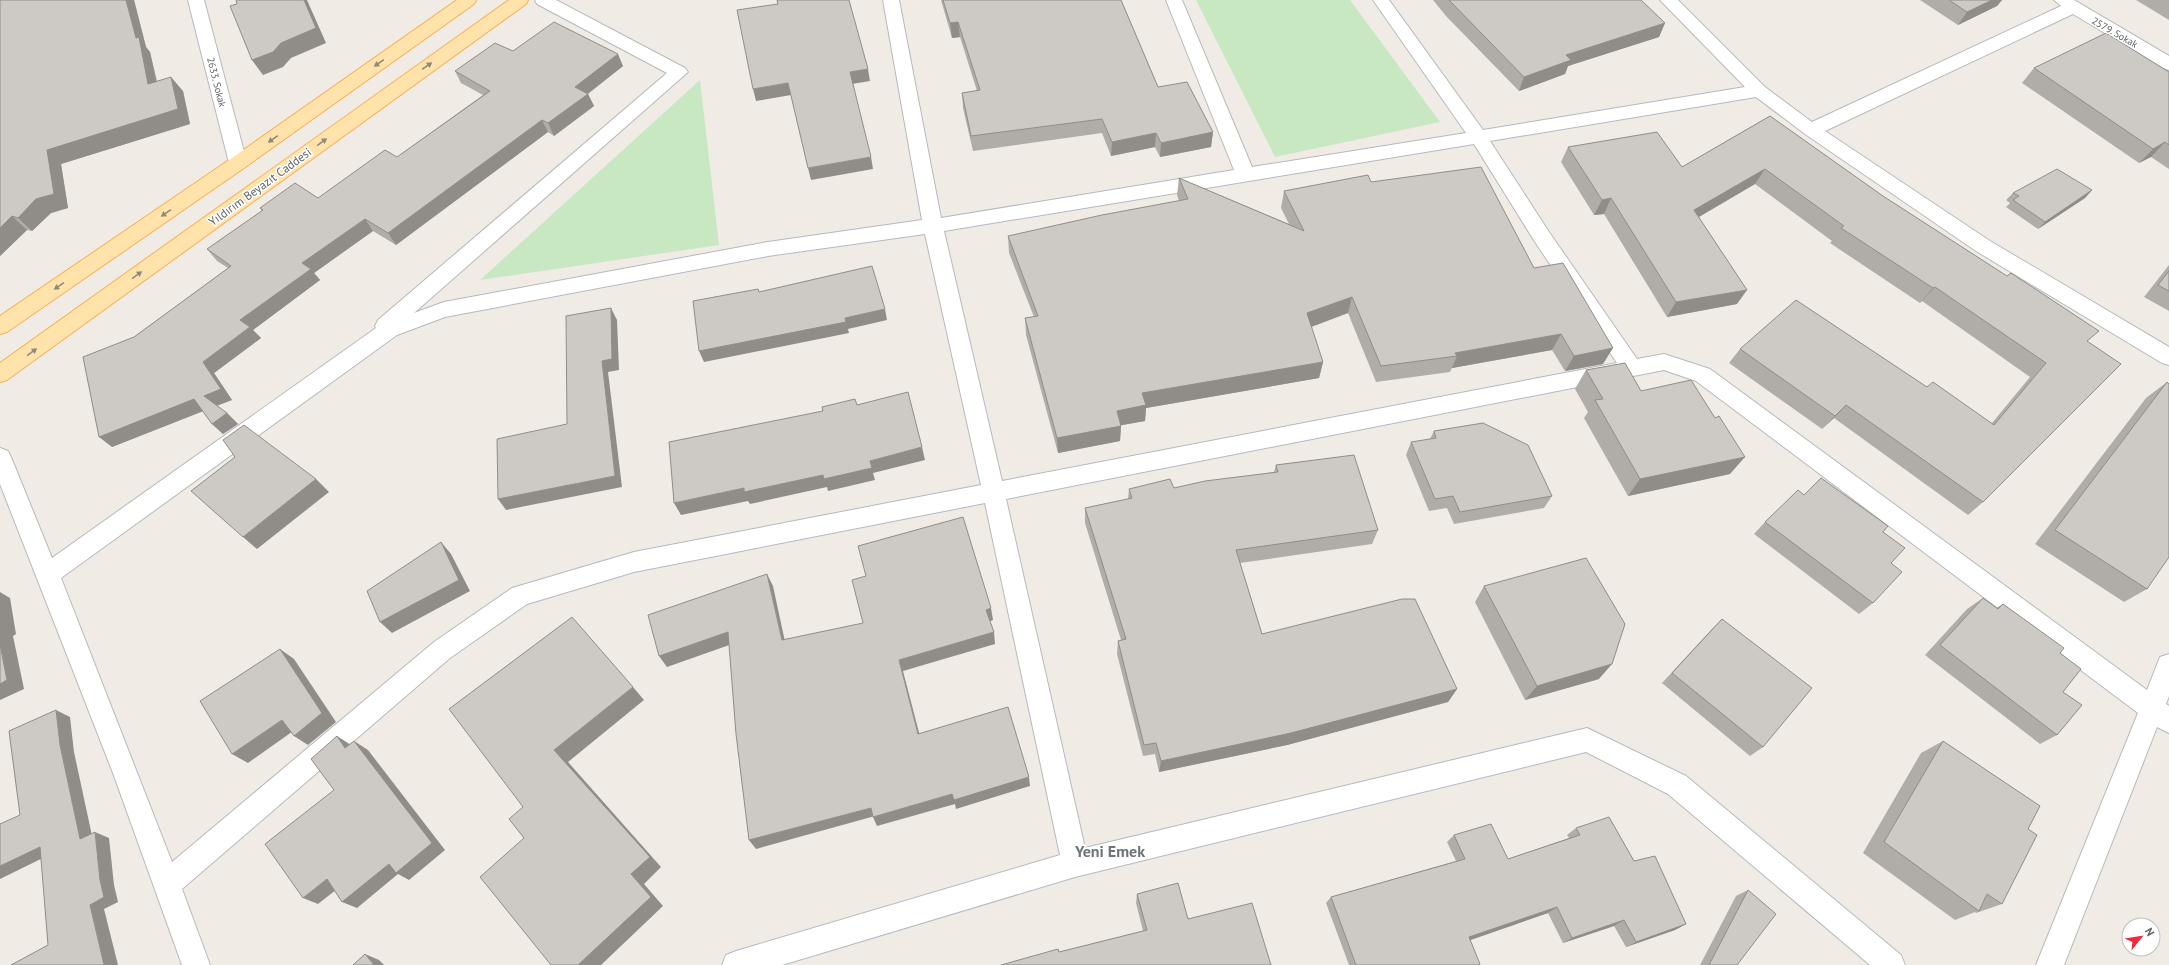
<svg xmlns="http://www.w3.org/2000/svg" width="2169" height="965" font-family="'PT Sans',sans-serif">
  <rect width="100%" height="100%" fill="#f0ece5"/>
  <!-- green -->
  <g fill="#c7e8c1">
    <path d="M1196,0H1350L1440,122L1275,157Z"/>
    <path d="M700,80L719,245L480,280Z"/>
  </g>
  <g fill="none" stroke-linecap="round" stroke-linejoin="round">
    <!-- street casing -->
    <g stroke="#b6b9bc" stroke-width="2">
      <g id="street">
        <path d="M188,0H204L247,163L244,168L238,169L232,168L229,163Z"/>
        <path d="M535,0H556L685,68L688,72L414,313L444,302L768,242L922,220L883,0H899L941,218L1234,170L1166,0H1182L1252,167L1466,133L1373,0H1389L1483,130L1745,87L1660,0H1678L1765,87L1812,122L2061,6L2054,0H2074L2169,56V70L2163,68L2073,14L1825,131L1990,241L2169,347V365L2162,363L1976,251L1805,134L1756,97L1490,141L1549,232L1637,359L1664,354L1710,369L2147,690L2160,657L2169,654V696L2166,704L2169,706V733L2157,727L2064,965H2036L2138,713L1696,381L1664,370L1006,499L1085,848L1587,728L1686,776L1901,955L1905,965H1870L1668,794L1586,752L1075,877L782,965H722L726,955L736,951L1060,855L985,503L634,572L527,604L450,658L182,889L210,965H182L113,773L0,484V448L8,451L11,457L52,558L376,328L375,326L378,320L667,73L537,4ZM1474,144L1535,242L1617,363L1002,481L944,231ZM925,234L981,485L634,552L512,588L434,642L172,862L61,578L397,335L445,317L768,256Z"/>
      </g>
    </g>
    <!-- primary casing -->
    <g stroke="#f7af57" stroke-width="2">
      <g id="primary">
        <path d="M457,0H476L474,4L244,168L7,332L0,334V316L232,158Z"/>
        <path d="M509,0H528L526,4L7,380L0,382V363Z"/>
      </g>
    </g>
    <!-- street -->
    <use href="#street" fill="#fff" fill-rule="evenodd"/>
    <!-- primary -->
    <use href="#primary" fill="#ffe3ab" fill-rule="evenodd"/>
  </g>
  <!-- wall -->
  <g fill="#b0ada9">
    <path d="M0,0H134L146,47L150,52L157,81L183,91L190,124L61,164L68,208L51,213L32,231L27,230L0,256Z"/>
    <path d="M941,0H1121L1158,87L1213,132L1211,147L1160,157L1155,147L1111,156L1102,133L973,151L963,108L962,93L977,91L960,37L952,38Z"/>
    <path d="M1433,0H1641L1665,23L1659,37L1568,66L1565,74L1519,91L1446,16Z"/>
    <path d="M1920,0H2002L1997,6L1958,25Z"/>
    <path d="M2136,0H2169V20Z"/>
    <path d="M513,51L623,66L588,94L594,106L554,136L548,132L396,245L373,231L314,273L320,280L253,330L261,338L214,373L232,400L217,406L227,413L238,424L223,434L212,424L203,411L112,447L134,337L228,268L217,261L207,249L262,211L260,208L318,198L397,157L483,95L461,83L455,71Z"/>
    <path d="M2034,68L2169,72V169L2151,157L2139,163L2022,83Z"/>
    <path d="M1770,116L2087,342L1983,502L1968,515L1834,418L1822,429L1729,363L1740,349L1927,387L1992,423L2030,377L1922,301L1920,303L1830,243L1832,241L1755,184L1699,217L1737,304L1667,317L1604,214L1594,215L1561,162L1568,147L1682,167Z"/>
    <path d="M1179,178L1289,224L1281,208L1284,191L1371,182L1534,268L1603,364L1565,371L1552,350L1452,368L1450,372L1376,382L1348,313L1311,327L1323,362L1319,378L1146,408L1145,421L1121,425L1120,441L1058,453L1026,335L1025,318L1034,317L1009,253L1008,236L1179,201L1177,195Z"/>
    <path d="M2092,190L2085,198L2038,229L2006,207L2010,203L2006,200L2013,193Z"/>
    <path d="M2169,265V311L2144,297Z"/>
    <path d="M1586,370L1641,391L1730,474L1628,496L1584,418L1588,412L1575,389Z"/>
    <path d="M2167,382L2147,589L2124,602L2035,544L2146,398Z"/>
    <path d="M1434,431L1552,496L1544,508L1454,524L1447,508L1429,511L1406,455L1411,442L1430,439Z"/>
    <path d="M1276,465L1378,530L1372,544L1240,563L1262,634L1457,689L1448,702L1287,745L1159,772L1155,754L1143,756L1117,654L1118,641L1121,640L1085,523V508L1128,499L1129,489L1174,488L1274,472Z"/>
    <path d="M1804,495L1883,532L1891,563L1873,603L1859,614L1754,534L1765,522Z"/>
    <path d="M1484,586L1599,679L1525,700L1475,602Z"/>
    <path d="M1983,598L1996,608L2003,604L2060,653L2063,692L2057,735L2040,744L1925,655L1967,609Z"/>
    <path d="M1722,619L1763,747L1750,756L1662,683L1711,630Z"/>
    <path d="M1943,741L2028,829L2002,904L1976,913L1975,912L1955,920L1863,853L1921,753Z"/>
    <path d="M1576,828L1634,861L1686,924L1675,930L1626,947L1614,926L1563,943L1548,913L1470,940L1479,965H1349L1326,903L1331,897L1456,861L1447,842L1454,835L1508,859L1569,838L1567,835Z"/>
    <path d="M1748,890L1737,965H1700L1736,896Z"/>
    <path d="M1137,894L1188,919L1271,965L1059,952L1143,931L1136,903Z"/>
  </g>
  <!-- shaded-wall -->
  <g fill="#908d89">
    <path d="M126,0H134L146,47L150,52L160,98L148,84Z"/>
    <path d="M304,0H307L326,43L291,58L283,67L263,75L252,60Z"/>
    <path d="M1992,0H2002L1997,6L1958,25L1967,12Z"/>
    <path d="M958,22L960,37L952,38L950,23Z"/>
    <path d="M1665,23L1659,37L1568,66L1565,74L1519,91L1524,77L1566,55Z"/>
    <path d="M618,54L623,66L581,99L575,87Z"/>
    <path d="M868,69L870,81L852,84L850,72Z"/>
    <path d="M171,77L183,91L190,124L61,164L68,208L51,213L32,231L18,218L47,150Z"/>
    <path d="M788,83L791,95L756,101L753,89Z"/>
    <path d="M588,94L594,106L554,136L548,123Z"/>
    <path d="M542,120L548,132L396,245L388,233Z"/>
    <path d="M1213,132L1211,147L1160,157L1161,143Z"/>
    <path d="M1156,133L1155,147L1111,156L1112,142Z"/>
    <path d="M2165,142L2151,157L2139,163L2153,149Z"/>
    <path d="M871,157L873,169L811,180L808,168Z"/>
    <path d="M1765,169L1755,184L1685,225L1694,210Z"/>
    <path d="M2092,190L2085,198L2038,229L2045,222Z"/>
    <path d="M1611,198L1604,214L1594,215L1602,200Z"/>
    <path d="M12,216L27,230L0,256V228Z"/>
    <path d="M365,219L373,231L314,273L320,280L253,330L261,338L214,373L232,400L215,406L204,396L203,362L240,320L302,263Z"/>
    <path d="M1935,287L1922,301L1920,303L1933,288Z"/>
    <path d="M1747,290L1737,304L1667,317L1676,302Z"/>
    <path d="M1352,297L1348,313L1303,330L1307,313Z"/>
    <path d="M611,308L617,320L619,370L608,372L622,487L506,510L498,499L615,476L602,361Z"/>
    <path d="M885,309L887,320L848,329L849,333L704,362L699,351Z"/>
    <path d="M1561,334L1552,350L1452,368L1457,356L1455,353Z"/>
    <path d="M1613,348L1603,364L1565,371L1574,356Z"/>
    <path d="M1323,362L1319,378L1146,408L1145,421L1117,426H1121L1120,441L1058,453L1057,438L1117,411L1142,393Z"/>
    <path d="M194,399L206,410L112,447L99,437Z"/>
    <path d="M1846,405L1834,418L1822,429Z"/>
    <path d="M227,413L238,424L223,434L212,424Z"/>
    <path d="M922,447L925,460L873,473L875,480L828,491L827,487L750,504L748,501L681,515L674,503L744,488L823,475L870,461Z"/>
    <path d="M1745,457L1730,474L1628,496L1640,479Z"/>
    <path d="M316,479L329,492L257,549L243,537Z"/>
    <path d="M441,542L451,554L470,591L392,633L380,622Z"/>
    <path d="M767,574L773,586L787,651L782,640Z"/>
    <path d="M0,592L10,598L16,634L13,636L24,689L0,700Z"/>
    <path d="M991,608L993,620L988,622L986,610Z"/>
    <path d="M728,632L735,643L667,667L659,656Z"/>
    <path d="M994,632L995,644L903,671L922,744L918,734L899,660Z"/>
    <path d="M280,649L294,659L336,722L308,745L294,736Z"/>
    <path d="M1612,664L1599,679L1525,700L1537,686Z"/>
    <path d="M633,687L644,700L568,762L661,867L644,884L663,906L601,965H578L631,874L554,750Z"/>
    <path d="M1457,689L1448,702L1287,745L1159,772L1161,761Z"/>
    <path d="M56,710L70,717L74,752L94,845L80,839L60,745Z"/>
    <path d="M282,720L296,729L248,763L232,754Z"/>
    <path d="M337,736L351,745L345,748Z"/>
    <path d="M354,741L368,750L445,850L409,880L398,874L357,908L342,902Z"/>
    <path d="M1029,777L1030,786L956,809L955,804L877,826L873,817L952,794Z"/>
    <path d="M871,808L875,816L756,849L749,840Z"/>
    <path d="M95,832L109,838L114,885L118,902L104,909L118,965H104L90,905L100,880Z"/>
    <path d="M40,847L55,852L0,879V866Z"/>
    <path d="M327,879L341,886L318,904L303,898Z"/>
    <path d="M1557,907L1548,913L1462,943L1469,937Z"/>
    <path d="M1624,920L1614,926L1563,943L1572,938Z"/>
    <path d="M1686,924L1675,930L1626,947L1636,942Z"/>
    <path d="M365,954L379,960L384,965H374Z"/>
  </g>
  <!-- building -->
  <g fill="#cdc9c4" stroke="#908d89">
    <path d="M0,0H126L136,38L139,37L148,84L171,77L178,109L47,150L54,194L36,199L18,218L12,216L0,228Z"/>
    <path d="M236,0H304L316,28L281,43L273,52L252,60L230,6L237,4Z"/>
    <path d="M777,0H849L868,69L850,72L871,157L808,168L788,83L753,89L737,10L778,4Z"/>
    <path d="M943,0H1121L1158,87L1187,82L1213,132L1161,143L1156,133L1112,142L1102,119L971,136L962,93L980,90L958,22L950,23Z"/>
    <path d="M1449,0H1641L1665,23L1566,55L1571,60L1524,77Z"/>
    <path d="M1949,0H1992L1967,12Z"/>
    <path d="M554,22L618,54L575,87L588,94L548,123L542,120L388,233L365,219L302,263L311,269L240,320L250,327L203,362L221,389L204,396L227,413L212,424L194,399L99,437L83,357L134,337L231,266L207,249L263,210L260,208L295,183L318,198L385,150L397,157L490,91L455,71L495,43L513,51Z"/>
    <path d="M2106,33L2169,72V145L2165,142L2153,149L2034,68Z"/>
    <path d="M1770,116L1883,196L2007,276L2011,273L2099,331L2087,341L2121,364L1983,502L1846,405L1835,416L1740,349L1796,300L1927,387L1933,382L1994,425L2046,363L1935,287L1933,288L1841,228L1844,226L1765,169L1694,210L1747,290L1676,302L1611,198L1602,200L1568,147L1657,132L1682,167Z"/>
    <path d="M1481,167L1534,268L1563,263L1613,348L1574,356L1561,334L1455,353L1457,356L1381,366L1352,297L1307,313L1323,362L1142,393L1146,405L1117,411L1121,426L1057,438L1025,318L1038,316L1008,236L1102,215L1188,199L1179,178L1304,231L1284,191L1368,175L1371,182Z"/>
    <path d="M2057,169L2092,190L2045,222L2013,200L2019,196L2013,193Z"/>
    <path d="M872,266L885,309L845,318L846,322L699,351L693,301L758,289L759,292Z"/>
    <path d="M2169,271V291L2158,285Z"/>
    <path d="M611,308L612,359L602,361L615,476L498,499L497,439L567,424L566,316Z"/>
    <path d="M1625,363L1641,391L1691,380L1715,418L1719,416L1745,457L1640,479L1595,400L1603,399L1586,370Z"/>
    <path d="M2167,382L2169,384V557L2147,589L2055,530Z"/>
    <path d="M908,392L922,447L870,461L872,468L824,479L823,475L744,492V488L674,503L669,442L823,411L822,407L855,399L857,405Z"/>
    <path d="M1483,423L1528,445L1552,496L1460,512L1453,496L1435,499L1411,442L1436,438L1434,431Z"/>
    <path d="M244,425L316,479L243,537L191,491L235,457L223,440Z"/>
    <path d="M1354,455L1378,530L1236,550L1262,634L1402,599H1415L1457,689L1291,733L1161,761L1156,743L1144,745L1118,641L1126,639L1085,508L1132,498L1129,489L1170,479L1174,488L1205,481L1278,472L1276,465Z"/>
    <path d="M1821,478L1888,526L1883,532L1905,548L1891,563L1902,572L1873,603L1765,522L1798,490L1804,495Z"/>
    <path d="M963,517L991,608L986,610L994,632L899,660L918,734L1008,707L1029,777L954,800L952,794L873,817L871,808L749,840L736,734L728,632L659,656L648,615L767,574L782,640L863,623L852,580L866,576L858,546Z"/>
    <path d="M441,542L459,580L380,622L367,591Z"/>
    <path d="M1586,558L1625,624L1612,664L1537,686L1484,586Z"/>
    <path d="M1983,598L1998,609L2003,604L2064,648L2060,653L2081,669L2063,692L2082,705L2057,735L1940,645Z"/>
    <path d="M572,617L633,687L554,750L650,857L631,874L651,897L578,965H551L480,877L524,838L509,819L523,807L449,709Z"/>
    <path d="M1722,619L1812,688L1763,747L1672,673Z"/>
    <path d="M0,644L7,680L0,684Z"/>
    <path d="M280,649L322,713L294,736L282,720L232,754L200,701Z"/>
    <path d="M56,710L60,745L80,839L95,832L100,880L104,897L90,905L104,965H11L48,945L40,847L0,866V824L20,815L9,731Z"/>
    <path d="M337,736L345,748L354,741L432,843L396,873L389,864L342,902L327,879L303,898L265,844L334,790L311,759Z"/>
    <path d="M1943,741L2040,806L2028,829L2037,835L2002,904L1987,894L1979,911L1884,842Z"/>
    <path d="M1609,817L1634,861L1655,856L1686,924L1636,942L1624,920L1572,938L1557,907L1469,937L1480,964L1478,965H1356L1331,897L1465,859L1454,835L1491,824L1508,859L1580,835L1576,828Z"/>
    <path d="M1178,883L1188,919L1252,903L1271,965H1001L1058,949L1059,952L1147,930L1137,894Z"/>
    <path d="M1748,890L1776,914L1737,965H1709Z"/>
    <path d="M365,954L374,965H353Z"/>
  </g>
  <!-- one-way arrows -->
  <defs><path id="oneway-solid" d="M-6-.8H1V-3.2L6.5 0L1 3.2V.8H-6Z"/></defs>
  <g fill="#8e897b">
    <use href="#oneway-solid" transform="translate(379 63) rotate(145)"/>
    <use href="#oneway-solid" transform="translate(427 66) rotate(-35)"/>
    <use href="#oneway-solid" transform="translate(273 139) rotate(145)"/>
    <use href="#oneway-solid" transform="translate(322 142) rotate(-36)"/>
    <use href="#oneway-solid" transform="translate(166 213) rotate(146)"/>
    <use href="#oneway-solid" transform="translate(137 275) rotate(-36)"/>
    <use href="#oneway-solid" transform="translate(59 286) rotate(146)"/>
    <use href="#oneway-solid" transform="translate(32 352) rotate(-36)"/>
  </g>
  <g text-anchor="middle" stroke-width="3" stroke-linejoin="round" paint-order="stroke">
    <!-- far-street labels -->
    <g font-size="10" fill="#5d6366" stroke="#fff">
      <text transform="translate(2115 32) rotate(30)" y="4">2579. Sokak</text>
      <text transform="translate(217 82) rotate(76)" y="4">2633. Sokak</text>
    </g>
    <!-- street labels -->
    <g font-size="12" fill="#5d6366" stroke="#fff">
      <text transform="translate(260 187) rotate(-36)" y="4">Yıldırım Beyazıt Caddesi</text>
    </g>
    <!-- district labels -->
    <g font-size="16" font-weight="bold" fill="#6e7578" stroke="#fff">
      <text x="1110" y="857">Yeni Emek</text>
    </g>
  </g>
  <!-- north arrow -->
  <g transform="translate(2141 937) rotate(60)"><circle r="19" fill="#ffffff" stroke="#bec1c2"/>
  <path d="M0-3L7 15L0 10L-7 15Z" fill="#f12a3c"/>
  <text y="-6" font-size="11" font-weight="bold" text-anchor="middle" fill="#5d6366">N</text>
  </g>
</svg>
